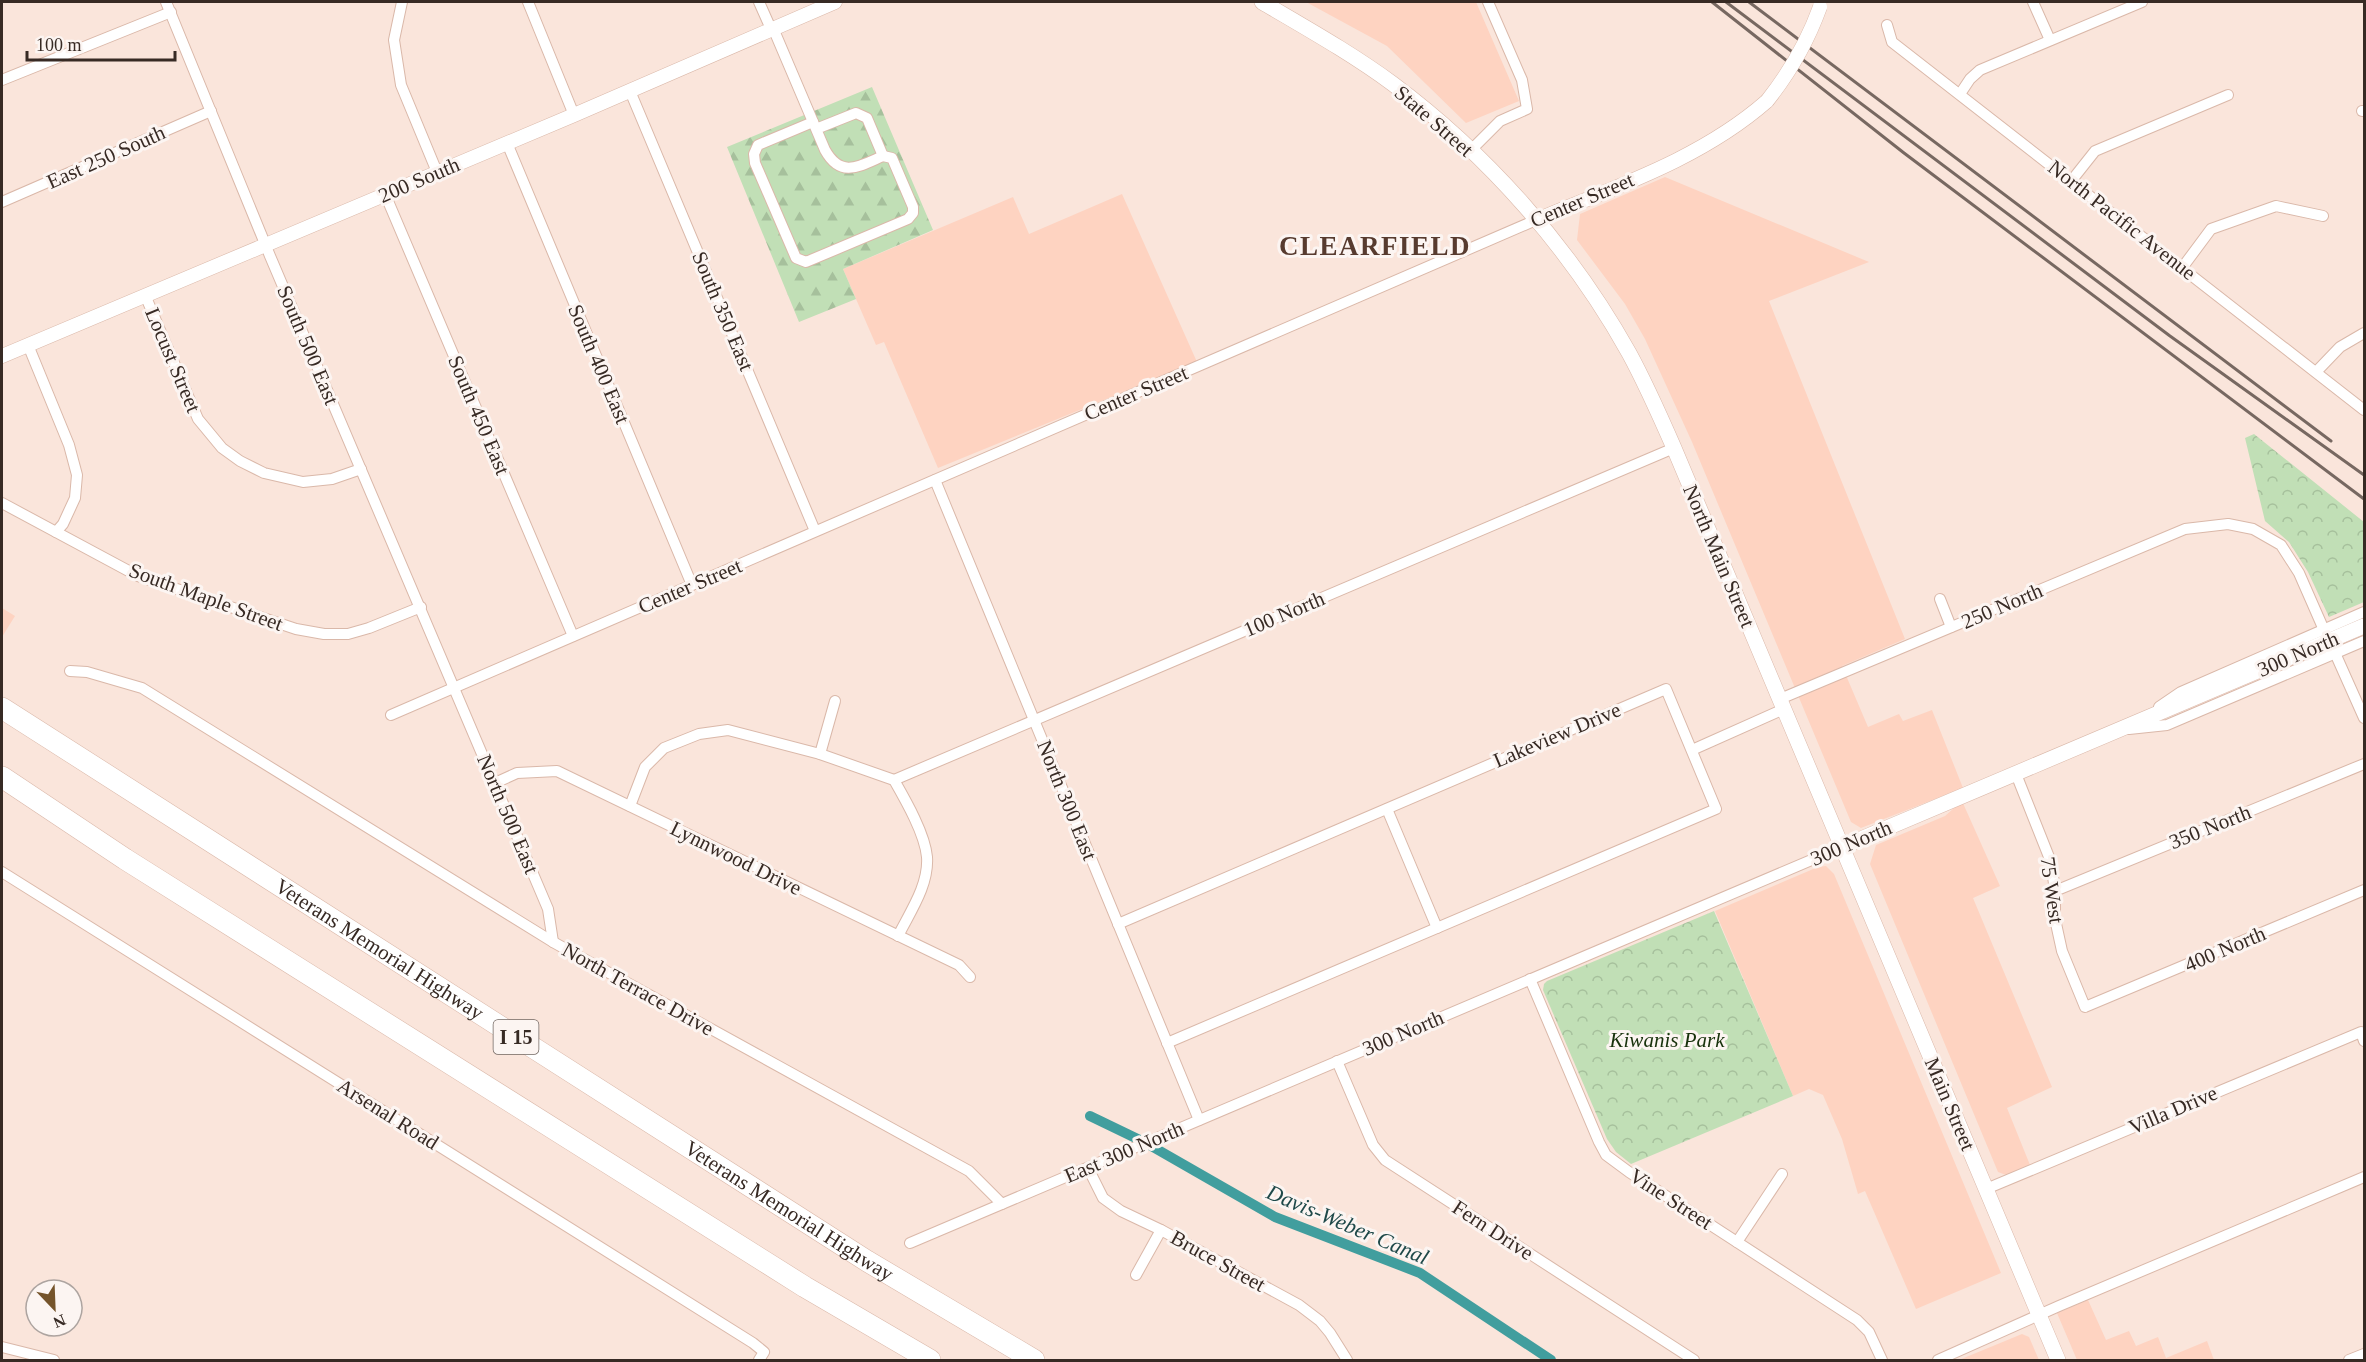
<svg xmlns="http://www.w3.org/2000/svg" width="2366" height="1362" font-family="'Times New Roman',serif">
  <defs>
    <pattern id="forest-firs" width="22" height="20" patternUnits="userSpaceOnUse" patternTransform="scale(1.5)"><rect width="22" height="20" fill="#c1dfb6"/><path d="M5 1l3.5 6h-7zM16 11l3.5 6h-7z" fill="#a6c09c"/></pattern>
    <pattern id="park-crowns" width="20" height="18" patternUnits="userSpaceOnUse" patternTransform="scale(1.5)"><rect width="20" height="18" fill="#c1dfb6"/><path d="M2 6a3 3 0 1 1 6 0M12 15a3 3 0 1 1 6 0" fill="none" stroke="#a6c09c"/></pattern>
  </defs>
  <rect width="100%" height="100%" fill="#fae5db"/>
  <!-- built -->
  <g fill="#fed3c1">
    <path d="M1306,2H1476L1519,101L1466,123L1387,46Z"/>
    <path d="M1665,177L1869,262L1769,301L1905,639L1842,666L1868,727L1899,714L1903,721L1932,710L1963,788L1861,828L1851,822L1692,442L1645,339L1625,304L1577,240L1580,214Z"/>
    <path d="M1122,194L1197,362L938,468L884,342L876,345L843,269L1013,197L1029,234Z"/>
    <path d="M2,608L15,616L2,637Z"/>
    <path d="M1962,801L2000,886L1973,898L2052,1087L2007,1108L2030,1165L2006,1175L1998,1172L1870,864L1876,845L1945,816Z"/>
    <path d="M1826,866L1834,874L2001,1273L1916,1309L1865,1191L1858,1194L1842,1139L1823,1095L1809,1089L1793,1096L1715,911L1818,867Z"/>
    <path d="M2088,1300L2106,1340L2129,1331L2136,1346L2158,1337L2166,1358L2207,1341L2214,1360H2077L2057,1313Z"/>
    <path d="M2022,1334L2029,1337L2039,1360H1959Z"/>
  </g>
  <!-- forest -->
  <path fill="url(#forest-firs)" d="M872,87L933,230L843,269L856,299L799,322L727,147Z"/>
  <!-- park -->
  <g fill="url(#park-crowns)">
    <path d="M2254,434L2364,522V602L2329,617L2308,572L2289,542L2265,521L2245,438Z"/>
    <path d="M1714,911L1793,1096L1631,1164L1616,1152L1607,1139L1543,990L1544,984L1547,981Z"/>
  </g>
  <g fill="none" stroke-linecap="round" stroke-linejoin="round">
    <!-- canal -->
    <path stroke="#419e9e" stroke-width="10" d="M1090,1116L1146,1143L1275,1217L1420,1273L1551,1360"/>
    <!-- minor casing -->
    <g stroke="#dab8a9" stroke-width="12">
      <g id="minor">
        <path d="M166,2L270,256L548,909L553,942"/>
        <path d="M402,2L394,40L401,85L437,172"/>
        <path d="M528,2L574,115"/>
        <path d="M759,2L771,29"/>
        <path d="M2033,2L2050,40"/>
        <path d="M1887,25L1892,42L2364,410"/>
        <path d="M773,28L825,150C841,179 860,166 883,156L867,118L856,113L816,129"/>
        <path d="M2,80L171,12"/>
        <path d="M630,91L815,531"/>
        <path d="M1960,94L1970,79L1980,70L2142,2"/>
        <path d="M2362,111H2364"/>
        <path d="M813,122L758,145L754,154L755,163L796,258L806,262L908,219L913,213V207L892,158L883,156"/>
        <path d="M507,143L692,585"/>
        <path d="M1470,151L1500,121L1527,109L1522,80L1488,2"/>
        <path d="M2072,180L2095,151L2228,95"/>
        <path d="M385,194L573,636"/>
        <path d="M2,202L211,111"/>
        <path d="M2182,268L2211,229L2276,206L2323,216"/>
        <path d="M145,295L198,419L222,448L240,461L264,473L303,482L332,479L361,469"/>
        <path d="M28,345L69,445L77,475L75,498L63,524L56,532"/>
        <path d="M2316,372L2340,347L2364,333"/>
        <path d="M935,480L1199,1120"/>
        <path d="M2,503L138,576L296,629L324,634H348L369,628L421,607"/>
        <path d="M1940,599L1951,627"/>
        <path d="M2335,653L2364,718"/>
        <path d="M70,671L87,672L142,688L553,942L969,1171L1002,1204"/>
        <path d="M1780,699L2185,529L2228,524L2253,529L2281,545L2299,573L2324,630"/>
        <path d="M2159,707L2181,692L2364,612"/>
        <path d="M391,715L1536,220"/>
        <path d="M2129,729L2167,725L2364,641"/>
        <path d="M1692,750L1784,709"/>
        <path d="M820,754L835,701"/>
        <path d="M2016,774L2051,862L2055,891V919L2062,951L2085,1007L2364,890"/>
        <path d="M894,780L1674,448"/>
        <path d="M495,783L517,773L557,771L959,965L970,977"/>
        <path d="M630,806L645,767L664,748L699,734L728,730L820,754L894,780C906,801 925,834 927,857C929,885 910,912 898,936"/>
        <path d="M1387,809L1437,928"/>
        <path d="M2,872L753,1343L764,1352L759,1360"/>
        <path d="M2055,891L2364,764"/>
        <path d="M1118,924L1666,689L1716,809L1167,1043"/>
        <path d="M1530,979L1599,1142L1606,1155L1629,1172L1857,1320L1869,1332L1882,1360"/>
        <path d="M1337,1061L1373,1145L1385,1160L1694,1360"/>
        <path d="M1088,1168L1103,1198L1121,1211L1161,1230L1299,1305L1320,1321L1330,1333L1347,1360"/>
        <path d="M1986,1189L2361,1032L2364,1041"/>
        <path d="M1737,1242L1782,1174"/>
        <path d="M910,1243L1842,847"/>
        <path d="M1136,1275L1161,1230"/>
        <path d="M2,1347L54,1360"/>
        <path d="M1938,1360L2059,1306L2364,1177"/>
        <path d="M2349,1360L2364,1354"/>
      </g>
    </g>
    <!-- tertiary casing -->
    <g stroke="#dab8a9" stroke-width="15">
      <g id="tertiary">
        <path d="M1536,220C1615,187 1701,159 1767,101"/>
        <path d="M2,356L574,115L835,2"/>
      </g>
    </g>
    <!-- secondary casing -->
    <g stroke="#dab8a9" stroke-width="16">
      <g id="secondary">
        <path d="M1262,2C1306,28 1351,53 1393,84C1488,155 1571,249 1629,353C1646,384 1660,416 1674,448L2058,1360"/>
        <path d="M1842,847L2364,626"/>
      </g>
    </g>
    <!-- motorway casing -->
    <g stroke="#dab8a9" stroke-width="22">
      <g id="motorway">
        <path id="s1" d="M2,708L867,1261L1034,1360"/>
        <path d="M2,777L125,859L805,1287L930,1360"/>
      </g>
    </g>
    <!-- minor -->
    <use href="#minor" stroke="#fff" stroke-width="10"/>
    <!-- tertiary -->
    <use href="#tertiary" stroke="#fff" stroke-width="14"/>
    <!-- secondary -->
    <use href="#secondary" stroke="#fff" stroke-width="15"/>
    <!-- motorway -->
    <use href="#motorway" stroke="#fff" stroke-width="21"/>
    <!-- rail -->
    <g stroke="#776861" stroke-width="3">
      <path d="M1712,2L1904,153L2364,499"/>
      <path d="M1726,2L2170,336L2364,475"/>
      <path d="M1749,2L2331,441"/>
    </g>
    <!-- tertiary-bridge casing -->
    <g stroke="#dab8a9" stroke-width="15" stroke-linecap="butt">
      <path id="tertiary-bridge" d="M1767,101C1790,72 1807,43 1820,7"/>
    </g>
    <!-- tertiary-bridge -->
    <use href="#tertiary-bridge" stroke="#fff" stroke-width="14"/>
  </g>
  <g text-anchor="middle" stroke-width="6" stroke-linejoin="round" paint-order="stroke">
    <!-- shield labels -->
    <rect fill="#fcf5f2" stroke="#726762" stroke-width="1.5" x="493.5" y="1020" width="45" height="34" rx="4.5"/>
    <g font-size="20" font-weight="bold" fill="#372a24">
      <text x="516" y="1044">I 15</text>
    </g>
    <!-- street labels -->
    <g font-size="21" fill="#372a24" stroke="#fcf5f2">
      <text transform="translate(1434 121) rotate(41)" y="7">State Street</text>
      <text transform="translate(106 157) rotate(-24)" y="7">East 250 South</text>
      <text transform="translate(419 180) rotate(-23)" y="7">200 South</text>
      <text transform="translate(1582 200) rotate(-23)" y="7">Center Street</text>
      <text transform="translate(2122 220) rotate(38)" y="7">North Pacific Avenue</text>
      <text transform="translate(723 311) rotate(67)" y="7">South 350 East</text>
      <text transform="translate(308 345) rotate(67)" y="7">South 500 East</text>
      <text transform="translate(173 360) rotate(67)" y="7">Locust Street</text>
      <text transform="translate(599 364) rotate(67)" y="7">South 400 East</text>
      <text transform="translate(1136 393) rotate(-23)" y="7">Center Street</text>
      <text transform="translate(479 415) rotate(67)" y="7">South 450 East</text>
      <text transform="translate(1719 556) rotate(67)" y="7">North Main Street</text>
      <text transform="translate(690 586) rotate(-23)" y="7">Center Street</text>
      <text transform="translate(206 597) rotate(20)" y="7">South Maple Street</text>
      <text transform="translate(2002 606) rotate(-23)" y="7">250 North</text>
      <text transform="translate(1284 614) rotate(-23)" y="7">100 North</text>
      <text transform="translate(2298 654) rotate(-23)" y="7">300 North</text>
      <text transform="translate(1557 735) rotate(-23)" y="7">Lakeview Drive</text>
      <text transform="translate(1067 800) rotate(68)" y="7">North 300 East</text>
      <text transform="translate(508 814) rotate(67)" y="7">North 500 East</text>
      <text transform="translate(2210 827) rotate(-22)" y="7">350 North</text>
      <text transform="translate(1851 843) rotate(-23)" y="7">300 North</text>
      <text transform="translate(736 858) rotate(26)" y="7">Lynnwood Drive</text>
      <text transform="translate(2052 890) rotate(82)" y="7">75 West</text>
      <text transform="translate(2225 949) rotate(-23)" y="7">400 North</text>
      <text dy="7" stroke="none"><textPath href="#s1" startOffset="448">Veterans Memorial Highway</textPath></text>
      <text transform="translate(638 989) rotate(29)" y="7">North Terrace Drive</text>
      <text transform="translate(1403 1033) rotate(-23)" y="7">300 North</text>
      <text transform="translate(1950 1104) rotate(67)" y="7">Main Street</text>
      <text transform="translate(2173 1110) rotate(-23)" y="7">Villa Drive</text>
      <text transform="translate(388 1114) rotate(32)" y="7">Arsenal Road</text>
      <text transform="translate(1124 1152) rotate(-23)" y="7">East 300 North</text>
      <text transform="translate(1671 1199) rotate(33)" y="7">Vine Street</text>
      <text dy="7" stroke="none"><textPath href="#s1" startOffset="934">Veterans Memorial Highway</textPath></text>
      <text transform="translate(1493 1230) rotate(33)" y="7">Fern Drive</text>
      <text transform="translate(1218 1261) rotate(29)" y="7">Bruce Street</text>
    </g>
    <!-- park labels -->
    <g font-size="21" font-style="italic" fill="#18320c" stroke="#fcf5f2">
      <text x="1667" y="1047">Kiwanis Park</text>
    </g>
    <!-- water labels -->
    <g font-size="22" font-style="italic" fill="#1f4949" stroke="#fcf5f2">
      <text transform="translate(1348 1224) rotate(23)" y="8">Davis-Weber Canal</text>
    </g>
    <!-- district labels -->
    <g font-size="27" font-weight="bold" letter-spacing="1.5" fill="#573b2f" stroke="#fcf5f2">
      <text x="1375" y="255">CLEARFIELD</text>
    </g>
  </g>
  <!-- border -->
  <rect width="2366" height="1362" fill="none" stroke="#372a24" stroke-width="6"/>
  <!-- north arrow -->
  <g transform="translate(54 1308) rotate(157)"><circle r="28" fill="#fcf5f2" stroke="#ada4a0" stroke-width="1.5"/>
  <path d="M0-4.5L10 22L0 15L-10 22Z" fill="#75542b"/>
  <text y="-9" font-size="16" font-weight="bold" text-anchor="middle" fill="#372a24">N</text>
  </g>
  <!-- scale -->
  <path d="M27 51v9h148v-9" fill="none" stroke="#372a24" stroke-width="3"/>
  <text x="36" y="51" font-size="18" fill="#372a24" stroke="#fcf5f2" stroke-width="4.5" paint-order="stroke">100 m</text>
</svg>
